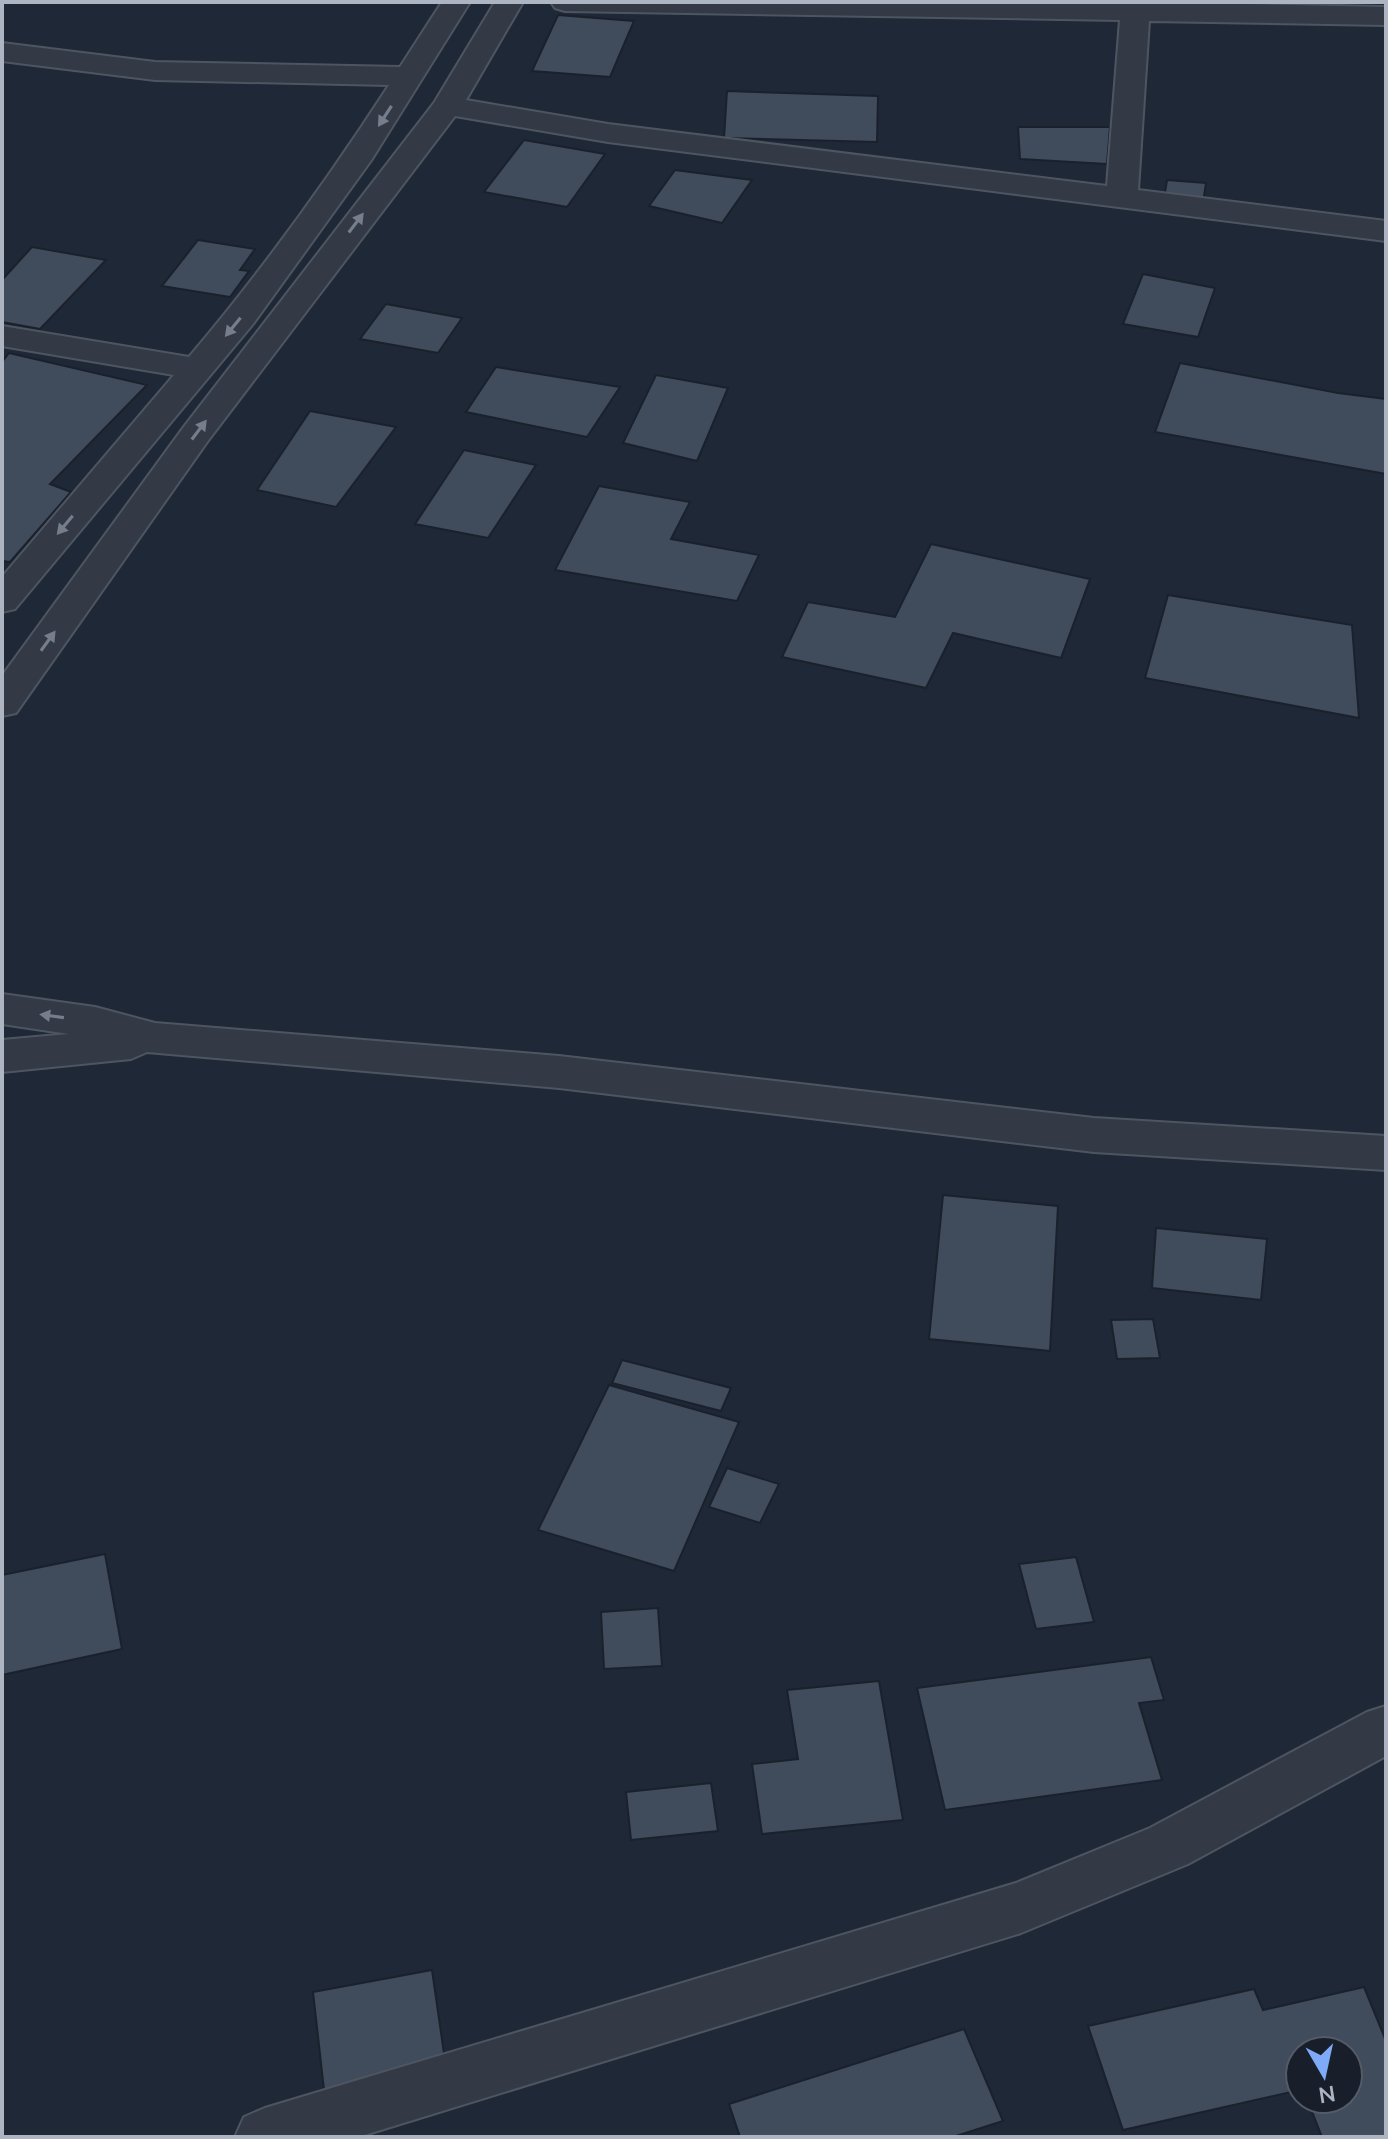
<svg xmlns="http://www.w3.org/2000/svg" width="1388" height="2139" font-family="Mulish,sans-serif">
  <rect width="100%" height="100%" fill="#1f2836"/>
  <!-- building -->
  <g fill="#404b5b" stroke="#1a212d" stroke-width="2">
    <path d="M558,15L634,21L610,77L532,71Z"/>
    <path d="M727,91L878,96L877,142L724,138Z"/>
    <path d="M1018,127H1110L1107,164L1020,159Z"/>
    <path d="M524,140L605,154L567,207L484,192Z"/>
    <path d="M675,170L752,180L722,223L649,206Z"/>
    <path d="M1167,180L1206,183L1203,203L1164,199Z"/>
    <path d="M198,240L255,249L240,270L249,271L230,297L162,286Z"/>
    <path d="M32,247L106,260L40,329L2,322V280Z"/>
    <path d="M1143,274L1215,288L1198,337L1123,324Z"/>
    <path d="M386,304L462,318L438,353L360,339Z"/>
    <path d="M9,353L147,385L50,484L71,492L10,562L2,561V362Z"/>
    <path d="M1180,363L1338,393L1386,399V474L1155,432Z"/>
    <path d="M496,367L620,387L587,437L466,412Z"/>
    <path d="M656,375L728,388L697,461L623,443Z"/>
    <path d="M310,411L396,427L336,507L257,490Z"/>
    <path d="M464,450L536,465L488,538L415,524Z"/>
    <path d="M599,486L690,502L671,539L759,555L737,601L555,570Z"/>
    <path d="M931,544L1090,579L1061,658L953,633L926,688L782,657L808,602L895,617Z"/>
    <path d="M1168,595L1352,625L1359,718L1145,678Z"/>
    <path d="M943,1195L1058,1206L1050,1351L929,1339Z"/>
    <path d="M1156,1228L1267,1239L1261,1300L1152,1288Z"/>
    <path d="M1153,1319L1160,1358L1117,1359L1111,1320Z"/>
    <path d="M622,1360L731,1388L721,1411L612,1383Z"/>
    <path d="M609,1385L739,1422L674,1571L538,1530Z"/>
    <path d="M727,1468L779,1484L760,1523L709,1507Z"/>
    <path d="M105,1554L122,1649L2,1675V1575Z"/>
    <path d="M1076,1557L1094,1622L1036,1629L1019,1564Z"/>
    <path d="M658,1608L662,1666L604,1669L601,1612Z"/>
    <path d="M1151,1657L1164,1700L1139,1703L1162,1780L945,1810L917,1688Z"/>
    <path d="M879,1681L903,1820L762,1834L752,1764L798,1759L787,1690Z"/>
    <path d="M711,1783L718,1831L631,1840L626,1792Z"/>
    <path d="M432,1970L451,2102L325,2099L313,1992Z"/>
    <path d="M1364,1987L1386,2041V2137H1322L1307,2099H1348V2051H1300V2090L1123,2130L1088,2026L1254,1989L1263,2010Z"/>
    <path d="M964,2029L1003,2121L953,2137H740L729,2104Z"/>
  </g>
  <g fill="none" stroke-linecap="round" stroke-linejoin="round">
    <!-- minor casing -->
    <g stroke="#4d5561" stroke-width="4">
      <g id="minor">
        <path d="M442,2H470L372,159L253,324L15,609L2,612V577L174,375L2,346V326L189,357C262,271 328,179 389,85L155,80L2,61V43L155,62L400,67Z"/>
        <path d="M495,2H523L466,100L608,124L1107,186L1120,20L565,11L555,8L551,2H1150L1386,7V25L1149,21L1138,190L1386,221V241L608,142L455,116L207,442L16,713L2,716V676L183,428L434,103Z"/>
        <path d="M2,994L95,1007L155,1023L559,1056L1094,1118L1386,1136V1170L1094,1152L559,1088L147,1052L131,1059L2,1072V1040L69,1034L2,1024Z"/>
        <path d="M1386,1706V1756L1188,1864L1021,1933L358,2137H235L244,2117L265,2108L1016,1883L1150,1828L1367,1712Z"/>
      </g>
    </g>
    <!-- minor -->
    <use href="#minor" fill="#333a46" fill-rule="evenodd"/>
  </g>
  <!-- one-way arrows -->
  <defs><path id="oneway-solid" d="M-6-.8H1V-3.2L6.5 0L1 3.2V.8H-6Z" transform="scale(2)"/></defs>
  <g fill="#767e8b">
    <use href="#oneway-solid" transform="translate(385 116) rotate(123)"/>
    <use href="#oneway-solid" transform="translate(356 223) rotate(-53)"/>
    <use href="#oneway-solid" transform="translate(233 327) rotate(129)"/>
    <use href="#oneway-solid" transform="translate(199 430) rotate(-53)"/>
    <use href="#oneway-solid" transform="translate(65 525) rotate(130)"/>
    <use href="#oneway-solid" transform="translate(48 641) rotate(-54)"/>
    <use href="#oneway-solid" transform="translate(52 1016) rotate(-172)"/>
  </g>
  <!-- border -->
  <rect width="1388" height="2139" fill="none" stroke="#adb5c3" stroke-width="8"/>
  <!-- north arrow -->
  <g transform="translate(1324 2075) rotate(171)"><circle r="38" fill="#181f2b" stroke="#545b68" stroke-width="2"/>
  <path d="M0-6L14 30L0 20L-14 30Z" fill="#7eaaf7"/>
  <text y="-12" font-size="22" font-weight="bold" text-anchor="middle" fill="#adb5c3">N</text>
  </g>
</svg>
